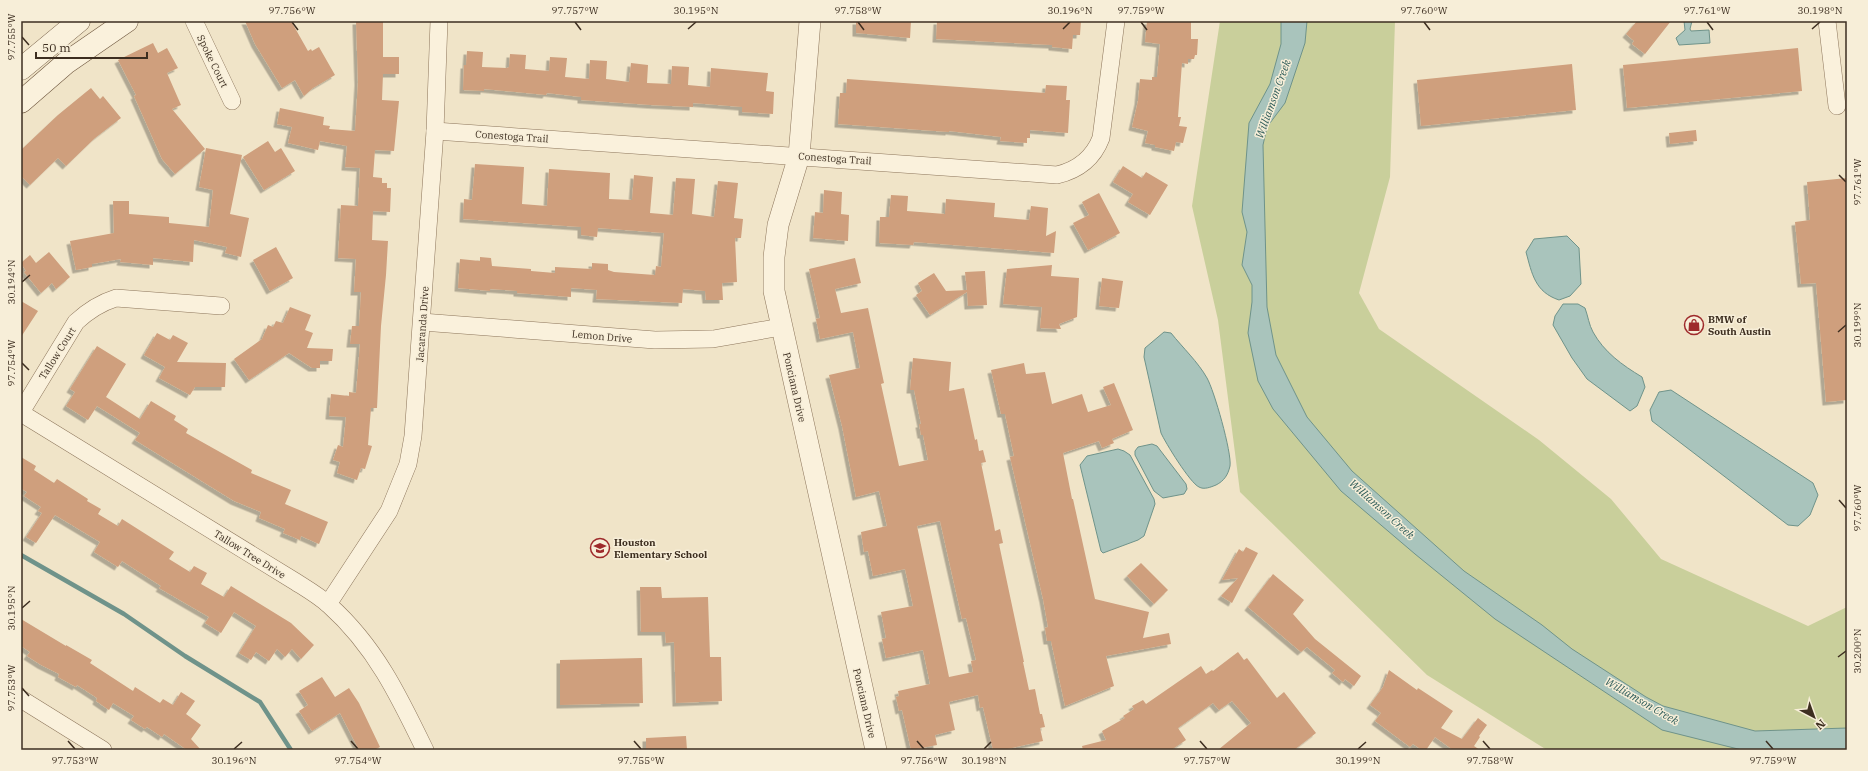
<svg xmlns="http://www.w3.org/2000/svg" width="1868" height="771" font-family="'IBM Plex Serif',serif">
  <defs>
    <filter id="shadow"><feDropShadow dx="-3.5" dy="3.5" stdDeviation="0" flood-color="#0004"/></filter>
  </defs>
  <rect width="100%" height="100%" fill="#f0e4c8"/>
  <!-- green -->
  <path fill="#c9cf9b" d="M1220,21H1395L1390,177L1359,293L1379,329L1539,440L1611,499L1661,559L1808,626L1847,607V750H1547L1427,675L1240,492L1218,320L1192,206Z"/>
  <!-- water -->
  <g fill="#a9c4bc" stroke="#6f938a">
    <path d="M1281,21H1307L1305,43L1285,103L1267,127L1263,145L1267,307L1276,355L1307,417L1352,471L1464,571L1542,625L1572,649L1646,697L1663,706L1755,731L1847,728V750H1742L1662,730L1495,619L1415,554L1341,491L1273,409L1258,381L1248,333L1252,302V285L1242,265L1247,232L1242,212L1249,123L1270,84L1281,44Z"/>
    <path d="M1684,21H1692L1690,29L1691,31L1709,30L1710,43L1679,45L1676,38L1685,30Z"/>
    <path d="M1567,236L1579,248L1581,284L1570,296L1559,300C1535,292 1532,274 1526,252L1534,239Z"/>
    <path d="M1563,304H1578L1585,308C1588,316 1589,325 1593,332C1604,352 1622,365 1642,377L1645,387L1637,406L1630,411L1587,379L1572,358L1553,325L1555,316Z"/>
    <path d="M1164,332L1171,333C1183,348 1198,362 1207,378C1214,390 1232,453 1230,466C1228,475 1224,481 1216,485C1211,487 1204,490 1199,487C1190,483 1165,442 1161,433L1144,357L1145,348Z"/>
    <path d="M1671,390L1813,483L1818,495L1810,515L1798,526L1788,525L1652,421L1650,410L1659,392Z"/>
    <path d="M1152,444L1157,446L1186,484L1187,489L1184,494L1163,498L1154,491L1135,455V451L1138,447Z"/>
    <path d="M1118,449L1124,451L1130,455L1154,499L1155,504L1144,536L1138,540L1103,553L1101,551L1080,465L1087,456Z"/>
  </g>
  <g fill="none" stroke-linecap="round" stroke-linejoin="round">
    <!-- stream -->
    <path stroke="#6f938a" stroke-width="4.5" d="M21,555L124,614L185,656L260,702L291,750"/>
  </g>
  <!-- building -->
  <g fill="#cf9f7d" fill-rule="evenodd" filter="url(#shadow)">
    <path d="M245,21H291L308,51L311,49L312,51L319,47L335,75L313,88L304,96L295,80L282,88L255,44Z"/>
    <path d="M356,21H383V57H399V74H383L382,100L399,101L394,151L375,150L373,177L382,178V183H387V188H391L390,212L373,211L372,240L388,241L386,275L381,326L377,408H371L368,445L372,446L365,469L361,468L357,480L337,473L340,462L333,460L338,445L343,447L346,417L329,416L331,394L349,396V392L356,393L360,344H350L352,326H359L361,292H354L356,259L338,258L341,205L358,206L360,168L345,167L347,146L320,141L318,150L288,143L292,127L277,124L280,108L324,117L323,125L330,126L329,129L355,131L358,82Z"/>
    <path d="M856,21H911L910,38L856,33Z"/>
    <path d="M937,21H1081L1080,35H1073L1072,49L1052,47V45L936,39Z"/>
    <path d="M1147,21H1191V39H1198L1197,55H1195L1194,59H1188V64L1182,63L1178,117H1181L1179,126L1187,127L1183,143L1176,142L1174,151L1155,147V145L1145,143L1148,131L1132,127L1138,101L1140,79L1152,80V77H1157L1160,44L1145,42Z"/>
    <path d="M1637,21H1671L1645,54L1632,44L1634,41L1626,34Z"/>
    <path d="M153,43L158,53L167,48L178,68L167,73L181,105L172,109L205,149L175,174L162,159L134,96L136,95L118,60Z"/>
    <path d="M1798,48L1802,91L1627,108L1623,65Z"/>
    <path d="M467,51L483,52L482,67L507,68L509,67L510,54L526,55L525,69L549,71L550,57L567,58L565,77L589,79L590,60L607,61L606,79L629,82L631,63L648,65L647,83L671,84L672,66L689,67L688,85L710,87L711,68L768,73L766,91L774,92L773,114L742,112V107L693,103V107L651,105L581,100V97L547,93L546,95L484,89V91L463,90L464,65H466Z"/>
    <path d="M1572,64L1576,110L1421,126L1417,80Z"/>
    <path d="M847,79L1045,93L1046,85L1067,86L1066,100H1070L1068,133L1030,130V138H1027V143L1000,141L1001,137L949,131V132L838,124L840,93H846Z"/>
    <path d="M91,88L100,99L103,96L121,118L95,138L66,166L58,158L30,185L21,176V150L58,115Z"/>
    <path d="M1696,130L1697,141L1670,144L1669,133Z"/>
    <path d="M268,141L275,152L281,148L295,171L264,190L243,157Z"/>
    <path d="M206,148L242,155L230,214L249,218L241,257L225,253L227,247L194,240L193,262L153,258V265L120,262L121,259L92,264V267L76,270L70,241L114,233L113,201H129V214L169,217V223L209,227L213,190L199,187Z"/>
    <path d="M475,164L524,167L522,204L547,206L549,169L610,173L609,199L632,200L634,175L653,177L650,213L673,215L676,178L695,179L692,214L714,217L718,181L738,183L734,218L743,219L741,238H735L737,282L722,283L723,300H706L705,291L683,289L682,303L596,299L597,290L571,288V297L517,293V291L490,289V291L458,288L460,259L480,261V257L491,258L492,266L531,269V271L555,273V267L592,269V263L608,264V270L614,272L655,275L656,266L661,267L664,233L598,228L597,237L581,235V227L463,219L464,199L472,200Z"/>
    <path d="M1123,166L1142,178L1146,172L1168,185L1150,215L1128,202L1133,194L1113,182Z"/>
    <path d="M1847,178V400L1826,402L1816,283L1801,284L1795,222L1810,220L1807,182Z"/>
    <path d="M824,190L842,192L841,214L849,215L848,241L813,238L815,212L823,213Z"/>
    <path d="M1099,193L1120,233L1088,250L1073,223L1089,215L1082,202Z"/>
    <path d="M891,195L908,196L907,211L945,214L946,199L995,203L994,217L1029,220L1031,206L1048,208L1046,236L1056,231L1054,253L914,242L913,245L879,243L880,217H889Z"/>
    <path d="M276,247L293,278L270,291L253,260Z"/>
    <path d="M49,252L70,277L56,289L52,283L41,293L24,272L26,271L21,263L30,255L36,263Z"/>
    <path d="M855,258L861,283L835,289L841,313L868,308L884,383L881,384L899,466L928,460L923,435H921L919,424H921L914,390H910L913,358L951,362L949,391L964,388L975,440L977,439L979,451L983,450L986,462L981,463L993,520L995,531L1000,529L1003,543L999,544L1021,648L1024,662H1023L1029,690L1035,689L1040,714H1042L1045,727L1040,728L1043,741L1003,750H993L983,707L980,708L978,695L949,702L955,730L935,735L937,745L911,750L902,710L899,711L896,697L899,696L898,691L930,684L923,650L886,658L882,639L886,638L881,612L913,606L905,569L873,576L868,551L864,552L861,532L887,526L879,491L856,497L842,426L829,375L860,368L853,332L820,339L816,319L820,318L809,269ZM940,521L962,619L966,618L976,660L971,661L973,672L949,677L917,526Z"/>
    <path d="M1052,265L1051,276L1079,278L1077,317L1059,324L1061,329L1040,328L1042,307L1003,304L1007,269Z"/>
    <path d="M985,271L987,305L968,306L967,292L930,315L916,295L922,291L918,283L934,273L946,291L967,290L965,272Z"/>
    <path d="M1102,278L1123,281L1119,308L1099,306Z"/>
    <path d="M21,301L38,311L21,337Z"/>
    <path d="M290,307L311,315L305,330L313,333L307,348L333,349L332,361H320V368H312L289,353L249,380L234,359L262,339L268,325L273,327L276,321L283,323Z"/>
    <path d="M157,333L170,340L173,335L188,343L177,362L226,363L225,387H195L190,395L159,378L165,367L144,355Z"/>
    <path d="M97,346L126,364L106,397L140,419L151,401L176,416L174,420L188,429L186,433L252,470L251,473L291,490L285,504L328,522L319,544L301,536L300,540L283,533L285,529L259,518L261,512L234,501L135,440L140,433L97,406L88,420L66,406L75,392L70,389Z"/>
    <path d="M1024,363L1026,374L1045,372L1052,404L1082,394L1088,412L1111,405L1103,387L1114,383L1133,430L1112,439L1114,443L1102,448L1099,441L1063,453L1072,499H1073L1095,599L1149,612L1143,638L1169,633L1171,644L1106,656L1114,686L1065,706L1051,641H1047L1045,628L1048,627L1043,599L1010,457L1014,456L1005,414H1001L991,370Z"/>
    <path d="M21,457L36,466L34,470L54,483L57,479L88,499L87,501L101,509L98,514L118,526L122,519L174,552L169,559L190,572L194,566L207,573L201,584L224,597L231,586L291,623L314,645L301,659L292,649L285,657L277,649L269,661L256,652L251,660L239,653L256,626L234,612L221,633L205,623L209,617L159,588L161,586L122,561L118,567L94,552L100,542L55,515L36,543L26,537L42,513L38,511L41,507L24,496L27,492L22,489L21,491Z"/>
    <path d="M1246,547L1258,553L1232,603L1221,596L1238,578L1222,580L1239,549L1243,552Z"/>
    <path d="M1141,563L1168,590L1154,604L1127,576Z"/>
    <path d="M1273,574L1304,600L1293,614L1315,639L1361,676L1354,686L1345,679L1343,682L1332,673L1335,670L1307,647L1301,652L1248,607Z"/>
    <path d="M640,587H661L662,598L708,597L710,657H721L722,701L676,703L674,642L666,643L665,632H641Z"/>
    <path d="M21,619L66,646V645L92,660L90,663L133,691L135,687L160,703L163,699L173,705L181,692L195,701L186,714L201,725L191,739L201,750H187L164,734L162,737L147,727L145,729L131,720L134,716L113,703L109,710L96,701L97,698L77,685L76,687L58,677L59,674L41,665L27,656L30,652L21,646Z"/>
    <path d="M1238,652L1244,660L1247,658L1277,698L1284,692L1316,733L1294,750H1218L1251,723L1232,701L1219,710L1213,703L1178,728L1186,740L1171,750H1083L1082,746L1106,740L1102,731L1125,718L1123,716L1134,709L1132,706L1143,700L1146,704L1201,666L1206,674L1212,670L1213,671Z"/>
    <path d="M642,658L643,703L560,705V660Z"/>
    <path d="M1389,670L1417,690L1418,688L1453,711L1441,728L1462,739L1478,718L1487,725L1479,736L1480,737L1474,746L1480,750H1453L1435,737L1426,750H1422L1413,744L1410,747L1375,721L1381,713L1370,705L1383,687Z"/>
    <path d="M322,677L335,697L349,688L359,703L380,747L374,750H359L340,713L312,731L299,711L308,705L299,691Z"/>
    <path d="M686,736L687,750H646V738Z"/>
  </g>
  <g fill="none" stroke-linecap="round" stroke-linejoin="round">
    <!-- minor casing -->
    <g stroke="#8d765c" stroke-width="18">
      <g id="minor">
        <path d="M194,21L232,101"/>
        <path d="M1827,21L1837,106"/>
        <path d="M435,131L1057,175C1078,170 1093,159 1101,138L1116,21"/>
        <path d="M422,322L655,340L713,339L781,327"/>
        <path d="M21,412L76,322C89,310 100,303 116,298L221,306"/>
        <path d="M21,413L296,582C307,589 319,596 329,605C375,646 399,696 425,750"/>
        <path d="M328,604L389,511L408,464L413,436L435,131L439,21"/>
        <path d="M21,699L103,750"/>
      </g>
    </g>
    <!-- tertiary casing -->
    <g stroke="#8d765c" stroke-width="22">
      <path id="tertiary" d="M810,21L799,156L778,225L774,257V291L876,750"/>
    </g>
    <!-- secondary casing -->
    <g stroke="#6f573f" stroke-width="23">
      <g id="secondary">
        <path d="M21,69L79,21"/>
        <path d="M21,102L66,63L127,21"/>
      </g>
    </g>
    <!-- minor -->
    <use href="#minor" stroke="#faf1dc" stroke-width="17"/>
    <!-- tertiary -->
    <use href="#tertiary" stroke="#faf1dc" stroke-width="21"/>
    <!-- secondary -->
    <use href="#secondary" stroke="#faf1dc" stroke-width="22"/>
  </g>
  <!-- ticks -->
  <path fill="none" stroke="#3d2e20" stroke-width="1.5" d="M292,22L298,30M575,22L581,30M858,22L864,30M1141,22L1147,30M1424,22L1430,30M1707,22L1713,30M688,29L696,22M1063,29L1070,22M1812,29L1820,22M22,37L29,45M1839,175L1846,182M22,282L30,275M1838,332L1846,325M22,363L29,370M1839,500L1846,508M22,608L30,601M1838,657L1846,651M22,688L29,696M68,741L75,749M351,741L358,749M634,741L641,749M917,741L924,749M1200,741L1207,749M1483,741L1490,749M1766,741L1773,749M234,749L242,742M984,749L991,742M1358,749L1366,742"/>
  <!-- icons -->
  <defs>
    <g id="shop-ring" transform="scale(1)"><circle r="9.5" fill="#f7eed8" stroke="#9e2a2b" stroke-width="1.5"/><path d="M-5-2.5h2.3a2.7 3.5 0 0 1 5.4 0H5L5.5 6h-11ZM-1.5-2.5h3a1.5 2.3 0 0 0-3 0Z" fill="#9e2a2b"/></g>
    <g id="school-ring" transform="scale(1)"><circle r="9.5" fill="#f7eed8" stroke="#9e2a2b" stroke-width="1.5"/><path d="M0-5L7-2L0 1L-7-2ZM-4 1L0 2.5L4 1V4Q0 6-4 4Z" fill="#9e2a2b"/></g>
  </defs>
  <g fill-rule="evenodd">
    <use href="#shop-ring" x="1694" y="325"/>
    <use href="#school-ring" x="600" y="548"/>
  </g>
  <g text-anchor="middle" stroke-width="3" stroke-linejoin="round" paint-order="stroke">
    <!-- street labels -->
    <g font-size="10" fill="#3d2e20" stroke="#f7eed8">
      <text transform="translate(213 61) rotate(64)" y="4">Spoke Court</text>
      <text transform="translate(512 136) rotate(4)" y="4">Conestoga Trail</text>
      <text transform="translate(835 158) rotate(4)" y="4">Conestoga Trail</text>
      <text transform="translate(422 324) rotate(-86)" y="4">Jacaranda Drive</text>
      <text transform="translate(602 336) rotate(5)" y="4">Lemon Drive</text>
      <text transform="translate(57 353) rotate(-58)" y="4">Tallow Court</text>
      <text transform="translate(795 387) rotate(77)" y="4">Ponciana Drive</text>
      <text transform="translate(250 554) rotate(32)" y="4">Tallow Tree Drive</text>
      <text transform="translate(865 703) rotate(77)" y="4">Ponciana Drive</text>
    </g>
    <!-- poi labels -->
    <g font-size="10" font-weight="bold" fill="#3d2e20" stroke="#f7eed8" text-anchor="start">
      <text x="1708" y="323">BMW of<tspan x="1708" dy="12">South Austin</tspan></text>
      <text x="614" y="546">Houston<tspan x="614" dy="12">Elementary School</tspan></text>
    </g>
    <!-- water labels -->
    <g font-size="11" font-style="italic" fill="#2f5d5a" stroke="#f7eed8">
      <text transform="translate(1273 99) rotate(-70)" y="4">Williamson Creek</text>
      <text transform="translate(1382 509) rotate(42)" y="4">Williamson Creek</text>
      <text transform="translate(1642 701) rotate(30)" y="4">Williamson Creek</text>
    </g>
  </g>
  <!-- border -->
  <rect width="1868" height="771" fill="none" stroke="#f7eed8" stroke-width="44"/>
  <!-- north arrow -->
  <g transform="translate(1814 717) rotate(139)" stroke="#f7eed8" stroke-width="3" paint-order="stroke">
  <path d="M0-3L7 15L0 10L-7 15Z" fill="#3d2e20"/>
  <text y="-6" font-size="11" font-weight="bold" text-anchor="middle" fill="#3d2e20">N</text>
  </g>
  <!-- scale -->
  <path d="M36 52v6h111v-6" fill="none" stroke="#3d2e20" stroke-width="2"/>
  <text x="42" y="52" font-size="12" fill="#3d2e20" stroke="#f7eed8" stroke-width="3" paint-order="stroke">50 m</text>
  <rect x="22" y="22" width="1824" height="727" fill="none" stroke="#3d2e20" stroke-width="1.5"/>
  <g font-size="10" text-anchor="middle" fill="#3d2e20">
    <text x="292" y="14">97.756°W</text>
    <text x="575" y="14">97.757°W</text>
    <text x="696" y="14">30.195°N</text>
    <text x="858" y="14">97.758°W</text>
    <text x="1070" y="14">30.196°N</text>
    <text x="1141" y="14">97.759°W</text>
    <text x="1424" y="14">97.760°W</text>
    <text x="1707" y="14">97.761°W</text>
    <text x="1820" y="14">30.198°N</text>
    <text transform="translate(11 37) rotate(-90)" y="4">97.755°W</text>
    <text transform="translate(1857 182) rotate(-90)" y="4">97.761°W</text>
    <text transform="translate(11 282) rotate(-90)" y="4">30.194°N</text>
    <text transform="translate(1857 325) rotate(-90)" y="4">30.199°N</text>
    <text transform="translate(11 363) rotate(-90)" y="4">97.754°W</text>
    <text transform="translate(1857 508) rotate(-90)" y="4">97.760°W</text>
    <text transform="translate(11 608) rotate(-90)" y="4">30.195°N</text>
    <text transform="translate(1857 651) rotate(-90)" y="4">30.200°N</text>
    <text transform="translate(11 688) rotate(-90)" y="4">97.753°W</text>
    <text x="75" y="764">97.753°W</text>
    <text x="234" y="764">30.196°N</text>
    <text x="358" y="764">97.754°W</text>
    <text x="641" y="764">97.755°W</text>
    <text x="924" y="764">97.756°W</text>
    <text x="984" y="764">30.198°N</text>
    <text x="1207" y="764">97.757°W</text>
    <text x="1358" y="764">30.199°N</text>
    <text x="1490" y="764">97.758°W</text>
    <text x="1773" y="764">97.759°W</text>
  </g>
</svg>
